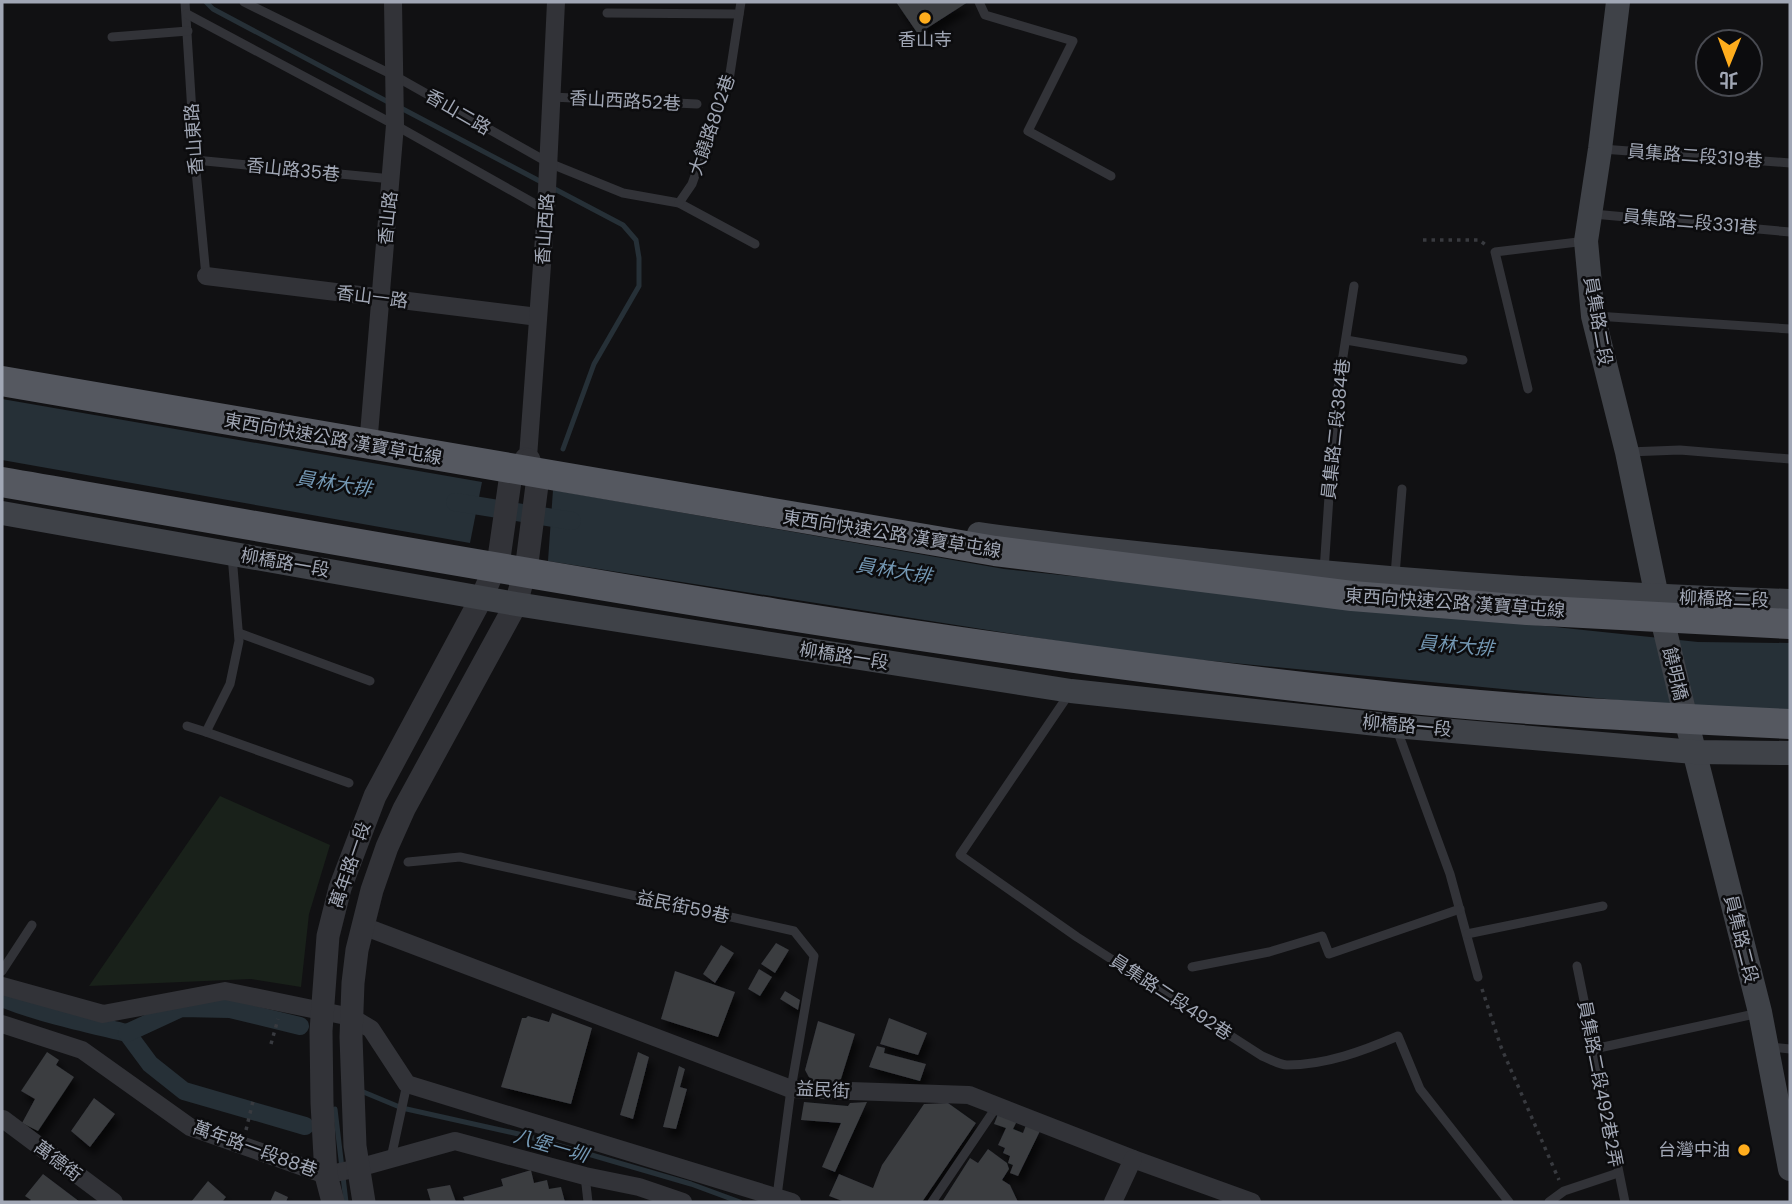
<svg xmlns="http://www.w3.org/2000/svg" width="1792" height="1204" font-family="Poppins,'Noto Sans TC',sans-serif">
  <defs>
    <filter id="shadow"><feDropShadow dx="4.5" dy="8" stdDeviation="3.5" flood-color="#0009"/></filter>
  </defs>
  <rect width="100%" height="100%" fill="#111113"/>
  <!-- green -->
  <path fill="#19211a" d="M220,796L330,845L309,914L301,987L251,979L89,986Z"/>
  <!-- water -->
  <g fill="#263037">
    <path d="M2,399L482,482L470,543L2,460Z"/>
    <path d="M553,490L1004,569L1698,642L1790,643V714L1751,713L1140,654L548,561Z"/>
  </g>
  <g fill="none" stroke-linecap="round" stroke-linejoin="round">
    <!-- stream -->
    <g stroke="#263037" stroke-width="5">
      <path d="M206,2L213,9L390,103"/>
      <path d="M399,107L623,225L636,240L639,258V286L594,364L563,449"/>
      <path d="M361,1091L402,1108L523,1135L691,1184L740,1202"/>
      <path d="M335,1109L346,1202"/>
    </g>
    <!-- canal -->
    <g stroke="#263037" stroke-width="18">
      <path d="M455,502L572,521"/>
      <path d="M2,998C42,1014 84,1023 127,1033L150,1064L184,1091L305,1126"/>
      <path d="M127,1033L181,1008L230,1009L300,1026"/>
    </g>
  </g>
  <!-- building -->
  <g fill="#3a3c41" filter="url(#shadow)">
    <path d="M896,2H968L918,34Z"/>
    <path d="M776,943L789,950L775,973L761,964Z"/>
    <path d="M721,945L734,953L715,983L703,974Z"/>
    <path d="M759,969L772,977L760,996L748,989Z"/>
    <path d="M675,971L735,992L718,1037L661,1019Z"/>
    <path d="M785,991L800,1000L798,1010L780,999Z"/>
    <path d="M552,1013L592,1028L571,1104L501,1087L522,1018H526L528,1016L549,1022Z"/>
    <path d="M889,1018L927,1033L918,1055L880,1044Z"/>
    <path d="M818,1021L855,1034L840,1082L811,1081L805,1070Z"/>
    <path d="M877,1046L885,1048L884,1053L926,1064L920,1081L869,1067Z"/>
    <path d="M47,1052L59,1060L56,1065L74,1077L38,1131L22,1123L35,1099L21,1091Z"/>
    <path d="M638,1052L649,1057L633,1119L620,1115Z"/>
    <path d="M679,1066L685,1069L680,1087L687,1089L676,1129L663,1127Z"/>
    <path d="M94,1098L115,1114L90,1147L71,1131Z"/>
    <path d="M804,1102L848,1106L850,1103L867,1102L835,1172L822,1167L841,1123L801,1120Z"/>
    <path d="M948,1103L976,1123L922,1202H845L829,1196L839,1174L873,1188L882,1165L924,1104Z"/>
    <path d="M998,1114L1017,1121L1013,1129L1023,1133L1026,1125L1040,1131L1018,1176L1010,1173L1013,1165L1008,1163L1010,1156L1003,1153L1005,1148L998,1145L1006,1128L994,1124Z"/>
    <path d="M988,1149L1007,1163L1009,1169L1002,1180L1010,1185L1018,1202H942L970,1158L978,1163Z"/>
    <path d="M531,1170L534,1183L547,1180L549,1189L561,1187L565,1202H465L463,1197L503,1186L501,1179Z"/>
    <path d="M43,1174L80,1202H29L31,1200L25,1196Z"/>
    <path d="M208,1181L226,1197L222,1202H191Z"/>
    <path d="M450,1185L456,1202H431L427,1189Z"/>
    <path d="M275,1191L288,1197L286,1202H270Z"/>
  </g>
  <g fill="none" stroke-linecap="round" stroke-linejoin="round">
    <!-- path -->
    <g stroke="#383a3f" stroke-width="3.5" stroke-dasharray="3.5 5" stroke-linecap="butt">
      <path d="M1423,240H1479L1486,245"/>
      <path d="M1482,989L1501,1047L1559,1180"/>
      <path d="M271,1044L278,1019"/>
      <path d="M246,1130L253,1101"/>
    </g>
    <!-- service -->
    <g stroke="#323338" stroke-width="9">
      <path d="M185,2L195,160L206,276"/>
      <path d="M244,2L395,76L549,163L623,193L679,203L755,244"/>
      <path d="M979,2L985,15L1073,41L1028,131L1111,176"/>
      <path d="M607,13L739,14"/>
      <path d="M187,14L395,125L546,210"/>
      <path d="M112,37L188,31"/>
      <path d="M552,97L697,104"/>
      <path d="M1602,149L1790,163"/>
      <path d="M195,160L392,179"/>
      <path d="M679,203L692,184L729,80L741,2"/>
      <path d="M1593,214L1790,232"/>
      <path d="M1596,316L1790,329"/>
      <path d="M1346,340L1463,360"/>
      <path d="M1528,389L1495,252L1586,241"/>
      <path d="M1628,452L1680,450L1790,459"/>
      <path d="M232,555L239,641L230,684L206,732L349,783"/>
      <path d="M1324,571L1335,407L1354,286"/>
      <path d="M1395,575L1402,489"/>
      <path d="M239,633L370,681"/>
      <path d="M1069,694L960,855L1077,937L1262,1056C1270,1059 1279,1065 1287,1065C1326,1065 1363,1051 1398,1036L1420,1089L1509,1202"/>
      <path d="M187,726L206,732"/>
      <path d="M1396,727L1450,874L1478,977"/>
      <path d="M408,862L460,857L794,931L814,956L791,1089L777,1196"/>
      <path d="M1467,934L1603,906"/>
      <path d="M1577,966L1625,1202"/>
      <path d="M1192,967L1269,952L1322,936L1329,954L1460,909"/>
      <path d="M2,971L32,925"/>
      <path d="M1770,1047L1790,1049"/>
      <path d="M1594,1049L1759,1013"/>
      <path d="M391,1158L407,1084"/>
      <path d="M585,1176L588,1202"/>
      <path d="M932,1202L997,1106"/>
      <path d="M1549,1202L1564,1191L1618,1173"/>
    </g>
    <!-- minor -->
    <g stroke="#323338" stroke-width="18">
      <path d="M206,276L538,317"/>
      <path d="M369,434L395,125L393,2"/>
      <path d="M528,457L546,210L556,2"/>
      <path d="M363,926L791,1089L969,1095L1133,1159L1252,1202"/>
      <path d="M2,986L103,1014L225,991L351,1017L371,1029L407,1084L792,1202"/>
      <path d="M2,1024L82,1050L190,1127L326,1175L358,1168L455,1141L585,1176L639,1187L683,1202"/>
      <path d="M3,1119L114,1202"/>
      <path d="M1113,1202L1133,1159"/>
    </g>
    <!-- tertiary -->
    <g stroke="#323338" stroke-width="23">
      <path d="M333,1202L326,1175L322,1103L321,1031L328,936L340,888L375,796L482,597L499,558L510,481L526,459"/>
      <path d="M364,1202L355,1146L351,1037L353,983L357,950L372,890L387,847L404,809L516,604L527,563L537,485L529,460"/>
    </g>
    <!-- secondary -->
    <g stroke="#3f4248" stroke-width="24">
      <path d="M1618,2L1600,149L1586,241L1593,316L1627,452L1657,597L1684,711L1760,1012L1790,1169"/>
      <path d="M2,513L516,604L1071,691L1395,726L1694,752L1790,753"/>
      <path d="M979,534C1059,546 1140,553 1221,562C1410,582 1600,595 1790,601"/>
    </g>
    <!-- trunk-bridge -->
    <g stroke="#555860" stroke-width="30">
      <path d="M2,381L995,551L1352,596L1527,610L1790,624"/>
      <path d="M2,482C449,559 895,642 1347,692C1494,709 1642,717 1790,724"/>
    </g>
  </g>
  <!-- markers -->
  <g fill="#ffad1d" stroke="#0c0c0e" stroke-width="2.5">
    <circle cx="925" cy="18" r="7"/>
    <circle cx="1744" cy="1150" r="7"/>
  </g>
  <g text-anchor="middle" stroke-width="5" stroke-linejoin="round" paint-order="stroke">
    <!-- poi labels -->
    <g font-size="18" fill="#a1a7b5" stroke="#0c0c0e">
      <text x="925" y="46">香山寺</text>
      <text x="1730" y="1156" text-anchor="end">台灣中油</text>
    </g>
    <!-- street labels -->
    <g font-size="18" fill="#a1a7b5" stroke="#0c0c0e">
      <text transform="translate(625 101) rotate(3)" y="6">香山西路52巷</text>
      <text transform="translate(458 112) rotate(30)" y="6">香山二路</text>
      <text transform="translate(712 125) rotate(-71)" y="6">大饒路802巷</text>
      <text transform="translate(194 139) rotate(-94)" y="6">香山東路</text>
      <text transform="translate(1695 156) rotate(4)" y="6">員集路二段319巷</text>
      <text transform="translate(293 170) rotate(6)" y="6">香山路35巷</text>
      <text transform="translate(388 218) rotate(-84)" y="6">香山路</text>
      <text transform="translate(1690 222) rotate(5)" y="6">員集路二段331巷</text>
      <text transform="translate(545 229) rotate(-86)" y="6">香山西路</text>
      <text transform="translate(372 297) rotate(7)" y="6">香山一路</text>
      <text transform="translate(1598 321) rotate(80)" y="6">員集路二段</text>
      <text transform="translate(1336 429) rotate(-84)" y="6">員集路二段384巷</text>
      <text transform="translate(333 439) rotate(10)" y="6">東西向快速公路 漢寶草屯線</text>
      <text transform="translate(892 534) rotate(9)" y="6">東西向快速公路 漢寶草屯線</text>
      <text transform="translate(285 563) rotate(10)" y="6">柳橋路一段</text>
      <text transform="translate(1724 599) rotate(2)" y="6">柳橋路二段</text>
      <text transform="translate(1455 603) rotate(4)" y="6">東西向快速公路 漢寶草屯線</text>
      <text transform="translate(844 656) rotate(9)" y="6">柳橋路一段</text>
      <text transform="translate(1675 674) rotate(77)" y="6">饒明橋</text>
      <text transform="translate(1407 726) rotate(5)" y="6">柳橋路一段</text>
      <text transform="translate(350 865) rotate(-71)" y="6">萬年路一段</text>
      <text transform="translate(683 907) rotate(12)" y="6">益民街59巷</text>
      <text transform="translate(1741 939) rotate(76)" y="6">員集路二段</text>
      <text transform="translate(1171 997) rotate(33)" y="6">員集路二段492巷</text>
      <text transform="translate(1600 1084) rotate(79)" y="6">員集路二段492巷2弄</text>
      <text transform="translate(823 1090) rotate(3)" y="6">益民街</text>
      <text transform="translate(255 1149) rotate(20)" y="6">萬年路一段88巷</text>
      <text transform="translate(58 1161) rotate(37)" y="6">萬德街</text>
    </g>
    <!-- water labels -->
    <g font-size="19" font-style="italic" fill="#7498b4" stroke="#0c0c0e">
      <text transform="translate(334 483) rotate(9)" y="7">員林大排</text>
      <text transform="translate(894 570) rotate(9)" y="7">員林大排</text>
      <text transform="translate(1456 645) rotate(5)" y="7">員林大排</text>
      <text transform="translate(551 1145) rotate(16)" y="7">八堡一圳</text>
    </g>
  </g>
  <!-- border -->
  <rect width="1792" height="1204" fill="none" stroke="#a1a7b5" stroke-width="7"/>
  <!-- north arrow -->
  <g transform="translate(1729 63) rotate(181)"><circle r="33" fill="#0c0c0e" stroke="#484a51" stroke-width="2"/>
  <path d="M0-5L12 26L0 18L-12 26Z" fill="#ffad1d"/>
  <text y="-10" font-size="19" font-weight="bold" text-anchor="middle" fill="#a1a7b5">北</text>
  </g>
</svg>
